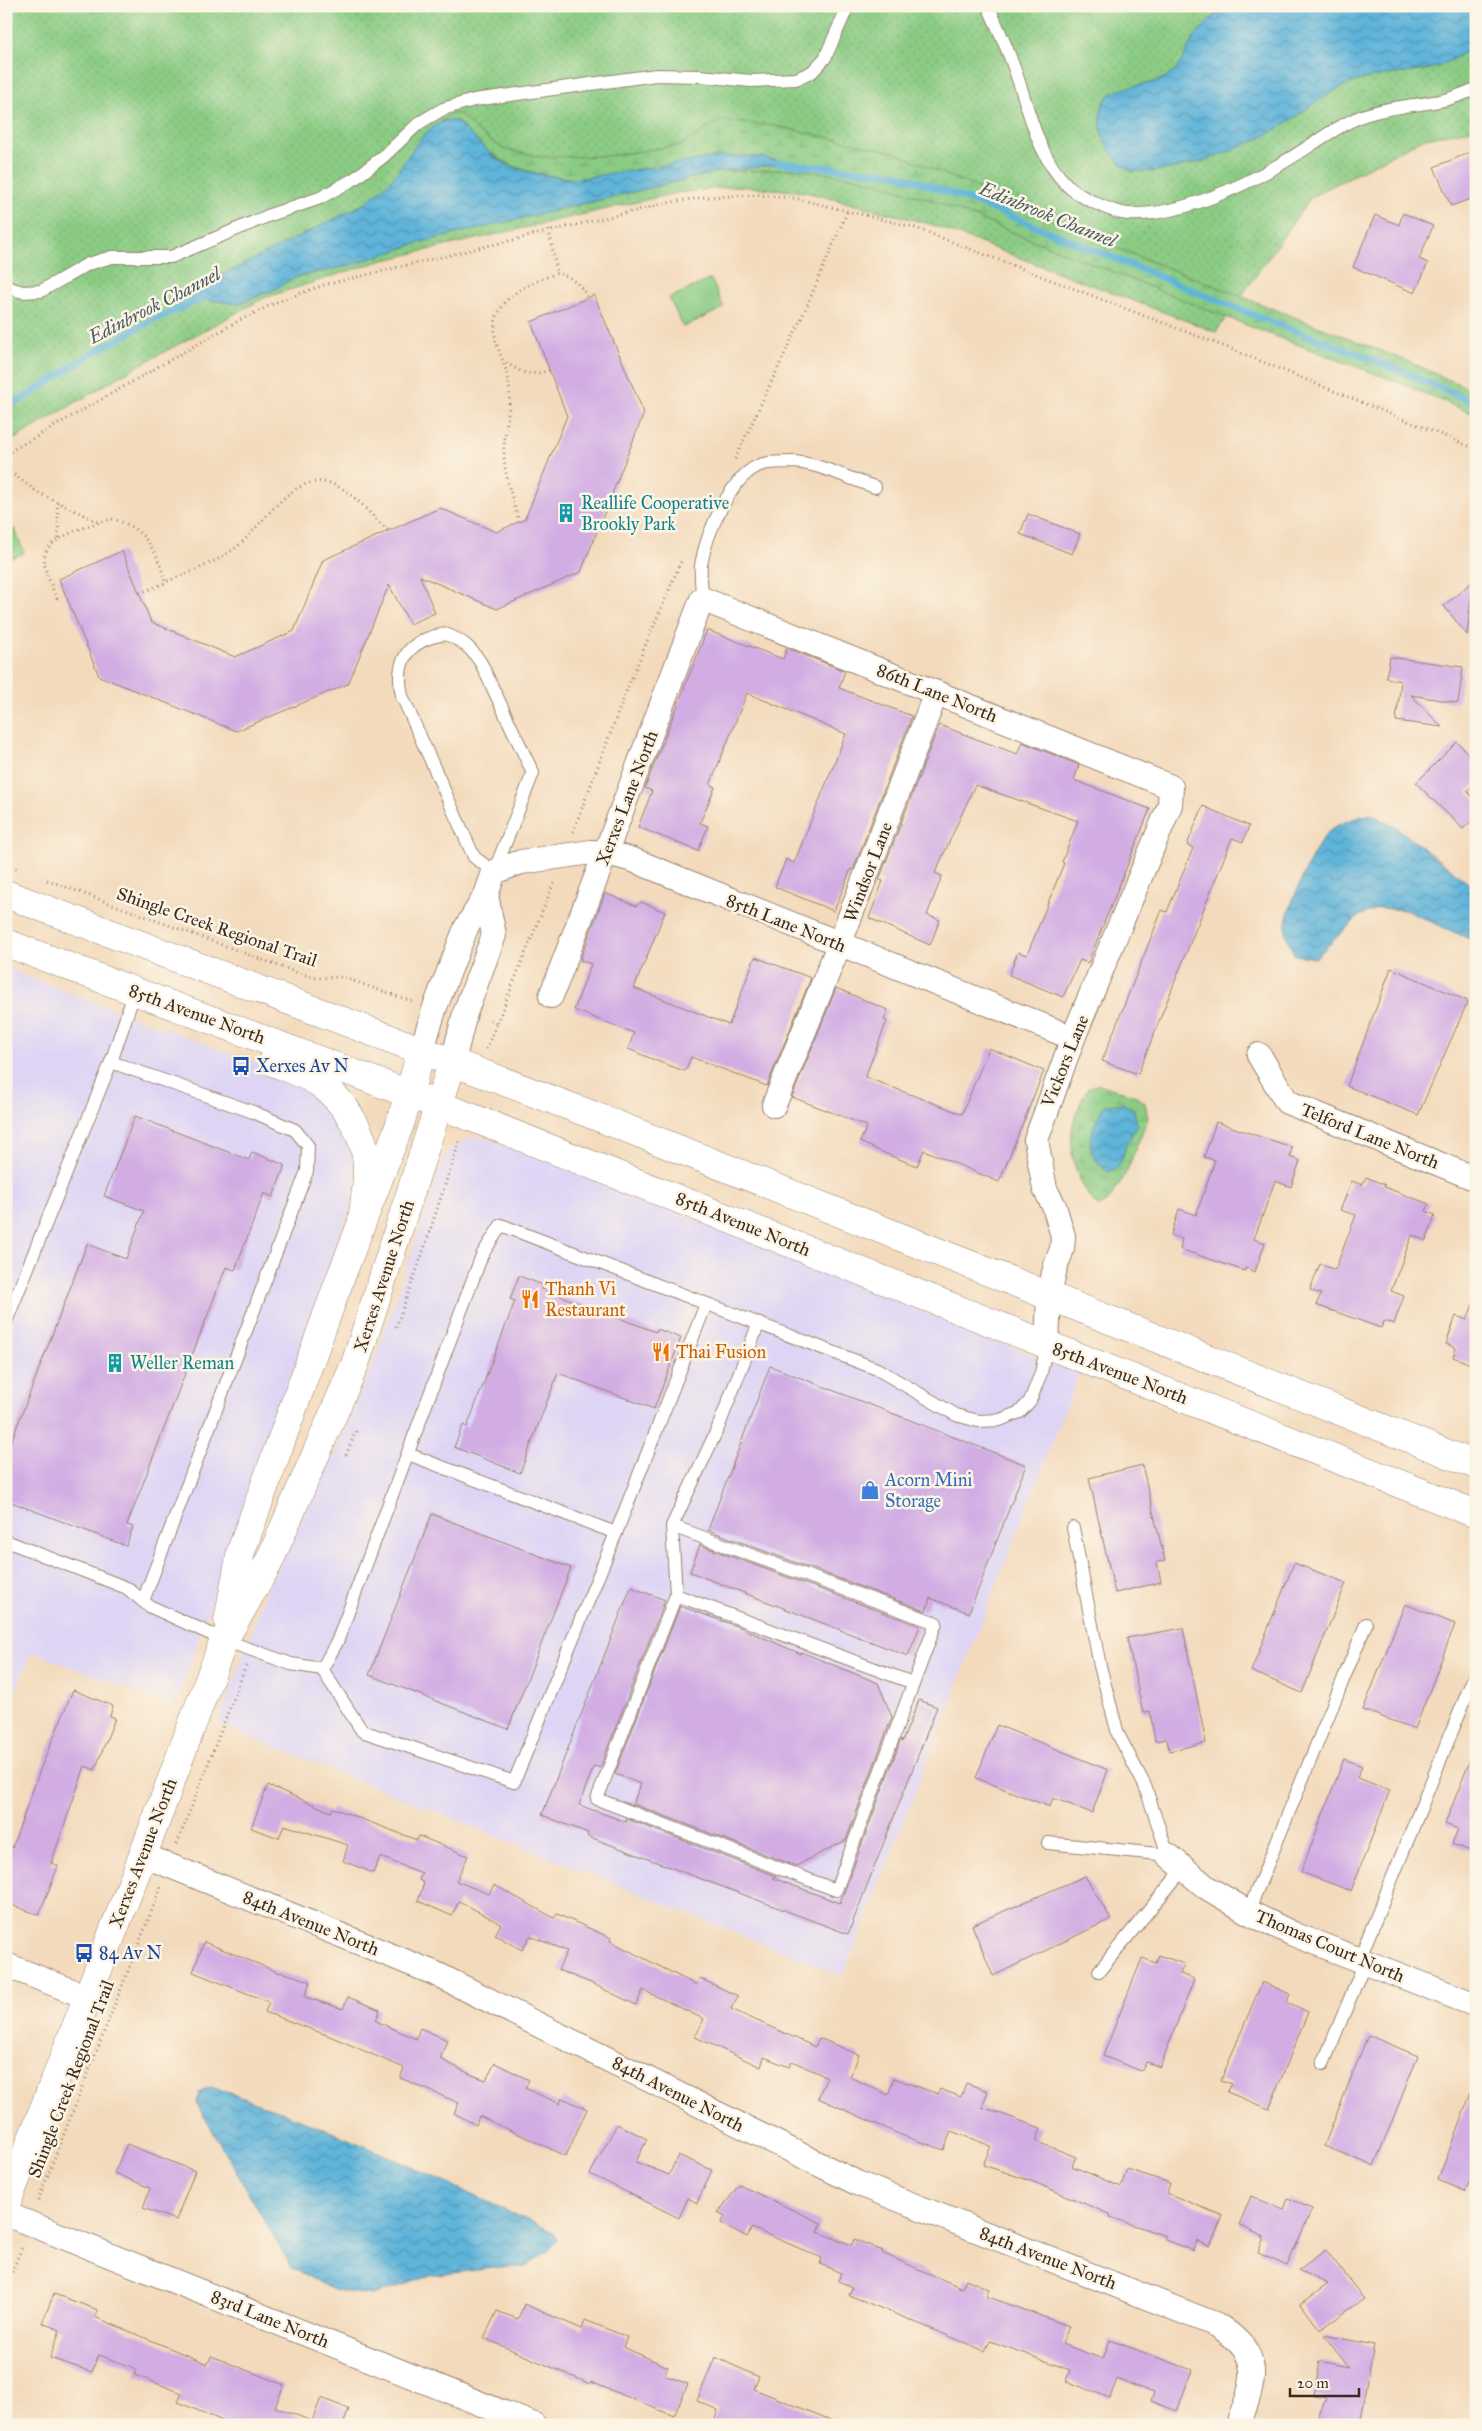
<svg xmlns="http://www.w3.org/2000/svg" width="1482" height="2431" font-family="'IM FELL Great Primer',serif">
  <defs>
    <pattern id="grass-dots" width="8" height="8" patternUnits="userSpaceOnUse" patternTransform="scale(1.25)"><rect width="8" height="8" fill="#8bcc84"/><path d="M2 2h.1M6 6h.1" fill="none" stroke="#79af72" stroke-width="1.8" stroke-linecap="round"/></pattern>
    <pattern id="wetland-marsh" width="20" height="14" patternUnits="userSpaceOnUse" patternTransform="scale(1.25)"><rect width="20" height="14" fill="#8bcc84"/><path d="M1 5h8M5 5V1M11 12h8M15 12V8" fill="none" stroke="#79af72"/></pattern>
    <pattern id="water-waves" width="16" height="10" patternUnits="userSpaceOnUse" patternTransform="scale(1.25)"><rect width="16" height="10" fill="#5eb4da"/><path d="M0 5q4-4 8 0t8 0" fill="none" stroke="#4f93b0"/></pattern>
  </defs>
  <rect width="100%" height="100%" fill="#fcf5e5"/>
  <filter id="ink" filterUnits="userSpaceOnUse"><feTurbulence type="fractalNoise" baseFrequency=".02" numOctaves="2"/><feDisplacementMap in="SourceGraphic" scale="10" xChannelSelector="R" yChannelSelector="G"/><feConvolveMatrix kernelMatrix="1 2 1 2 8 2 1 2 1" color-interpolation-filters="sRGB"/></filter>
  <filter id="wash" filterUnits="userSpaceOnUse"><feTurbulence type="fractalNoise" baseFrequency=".0096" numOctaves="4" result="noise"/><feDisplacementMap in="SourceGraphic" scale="20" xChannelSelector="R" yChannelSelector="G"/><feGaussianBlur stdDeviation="1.12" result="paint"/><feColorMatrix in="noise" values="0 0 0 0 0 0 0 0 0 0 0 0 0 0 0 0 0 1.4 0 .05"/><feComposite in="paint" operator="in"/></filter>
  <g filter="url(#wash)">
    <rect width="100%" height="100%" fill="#f3dabc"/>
    <!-- built -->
    <g fill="#ded5f5">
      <path d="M6,966L27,977L303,1081L335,1107L348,1139L356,1177L353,1199L175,1706L31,1652L6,1717Z"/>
      <path d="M472,1137L497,1141L1079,1374L843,1976L218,1724L268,1587L334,1456L378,1351L445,1155L457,1144Z"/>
    </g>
    <!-- grass -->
    <path fill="url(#grass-dots)" stroke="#637b51" d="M6,6H1476V129L1425,138L1311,197L1216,332L930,224L806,192L738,186L676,193L380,261L264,298L127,372L6,444Z"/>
    <!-- wetland -->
    <g fill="url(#wetland-marsh)" stroke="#637b51">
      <path d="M451,114H460L478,132L504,149L541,157L607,156L681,145L719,121L776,126L894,152L1109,245L1410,362L1476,392V415L1402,384L1264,332L932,200L860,178L795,169L717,172L561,208L575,179C518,173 497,165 457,121H441Z"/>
      <path d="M1099,1084L1136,1096L1145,1103L1148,1118L1126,1173L1108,1202L1098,1206C1088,1198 1084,1188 1079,1177C1065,1142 1071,1120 1088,1088Z"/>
    </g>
    <!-- green -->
    <g fill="#8bcc84" stroke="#637b51">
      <path d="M711,279L724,308L683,327L669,298Z"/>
      <path d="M15,529L24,553L6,560V533Z"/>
    </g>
    <!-- water -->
    <g fill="url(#water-waves)" stroke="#4c6f7c">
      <path d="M1226,6H1476V44C1462,54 1449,63 1433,68C1407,75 1379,73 1354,82C1328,91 1305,111 1282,126C1244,149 1175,176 1130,171C1115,160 1104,146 1101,127C1095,73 1146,96 1173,72C1183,63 1187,50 1193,39C1201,27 1214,16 1226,6Z"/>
      <path d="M451,120C462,122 486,153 501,161C523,174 550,176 576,179L723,156L762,157L788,163L717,172L422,242L344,267L296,277L273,290L239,304L180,296L364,204C372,197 381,191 388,183C407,164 421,123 451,120Z"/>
      <path d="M1371,814L1397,828L1476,889V942L1405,910L1378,908L1359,916L1315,958L1295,955C1289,944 1284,934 1286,922C1290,903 1312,853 1324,837C1334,823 1355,818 1371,814Z"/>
      <path d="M1122,1103L1134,1110L1137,1125C1134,1131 1130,1137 1127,1143C1122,1154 1123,1168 1108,1172C1080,1150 1091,1132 1103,1106Z"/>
      <path d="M211,2087C329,2125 441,2181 553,2232L558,2240L549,2250L524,2267H500L430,2276L372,2295L334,2290L292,2268L197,2104L199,2092Z"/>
    </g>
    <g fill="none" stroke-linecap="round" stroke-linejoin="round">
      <!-- stream -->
      <g stroke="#5eb4da" stroke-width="7">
        <path d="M779,163L897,174L983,205L1261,318L1384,364L1476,403"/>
        <path d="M6,406L19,401L93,353L153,320L205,297"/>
      </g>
    </g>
    <g id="blocks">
      <!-- building -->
      <g fill="#d1ade4">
        <path d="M1476,150V197L1451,206L1434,167Z"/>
        <path d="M1403,213L1433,226L1419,259L1428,263L1415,293L1353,267L1375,215L1399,225Z"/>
        <path d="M594,295L644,413L581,572L497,609L420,576L435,613L410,624L389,585L348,684L236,731L99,676L59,579L122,551L151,622L235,657L294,631L323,560L440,508L496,532L525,519L567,416L531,322Z"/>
        <path d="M1028,514L1080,534L1072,554L1020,534Z"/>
        <path d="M1473,581L1467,635L1444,606Z"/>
        <path d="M707,630L783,659L787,648L845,671L839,688L912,716L853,870L851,869L834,911L775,887L786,859L794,863L846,734L747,693L710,785L715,787L700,823L708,826L698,851L638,827L652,791L645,788Z"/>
        <path d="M1390,657L1463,667L1458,703L1411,695L1442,727L1396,721L1401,681L1386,678Z"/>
        <path d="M939,725L1017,754L1022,742L1079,765L1074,780L1150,809L1088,963L1080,960L1063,997L1009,975L1018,952L1027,955L1064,863L1062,862L1078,821L975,785L935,873L942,876L927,915L940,920L930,945L869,918L883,881L879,880Z"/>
        <path d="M1457,742L1476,762V783L1467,791L1476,801V816L1463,829L1416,783Z"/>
        <path d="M1203,806L1249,826L1243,842L1232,838L1138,1074L1102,1061L1162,910L1167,912L1193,848L1187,845Z"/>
        <path d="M605,893L636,906L641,902L665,912L634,988L729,1025L755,957L811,978L767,1086L691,1057L685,1071L662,1063L628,1049L634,1033L574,1010L591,964L580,960Z"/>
        <path d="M1391,968L1468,1001L1418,1115L1347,1086Z"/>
        <path d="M836,988L888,1010L884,1020L887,1021L865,1077L962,1114L989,1048L1044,1071L999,1182L924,1150L917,1166L891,1156L860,1142L867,1126L792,1097Z"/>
        <path d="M135,1116L249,1160L252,1152L285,1165L273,1197L264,1193L235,1270L226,1267L127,1525L133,1527L126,1546L6,1500V1455L87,1244L126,1259L144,1211L104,1196Z"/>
        <path d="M1216,1122L1292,1147L1290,1157L1300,1161L1291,1187L1275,1181L1254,1239L1265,1243L1255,1272L1245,1268V1271L1180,1249L1182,1239L1171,1235L1179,1209L1196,1215L1215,1160L1204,1157Z"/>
        <path d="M1366,1177L1385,1185L1384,1187L1429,1204L1426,1211L1435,1215L1426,1241L1412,1235L1391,1291L1404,1296L1394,1324L1384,1321L1381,1328L1316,1305L1321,1294L1310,1290L1320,1264L1335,1270L1356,1215L1340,1210L1352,1181L1362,1185Z"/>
        <path d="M519,1276L543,1285L542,1289L656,1332L657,1329L681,1338L654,1409L558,1373L520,1473L454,1447L463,1425L467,1427L515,1301L510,1299Z"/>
        <path d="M1474,1302H1476V1366L1453,1357L1456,1348L1446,1344L1456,1316L1467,1320Z"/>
        <path d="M770,1366L1026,1465L969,1613L930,1598L926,1611L708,1530Z"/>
        <path d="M1142,1465L1165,1561L1157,1562L1161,1582L1115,1593L1089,1478Z"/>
        <path d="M432,1514L571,1568L508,1729L369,1675Z"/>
        <path d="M700,1545L920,1626L908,1656L690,1572Z"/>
        <path d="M1294,1563L1346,1583L1302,1693L1251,1671Z"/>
        <path d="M631,1587L665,1600L600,1768L594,1766L579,1805L626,1822L627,1819L776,1876L773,1878L840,1903L901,1739L902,1742L919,1700L937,1707L848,1934L587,1836L588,1833L542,1815Z"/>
        <path d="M1405,1604L1455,1624L1415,1729L1363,1710Z"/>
        <path d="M680,1606L739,1627L801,1654V1652L878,1683L892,1717L846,1840L796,1866L633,1804L641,1784L615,1774Z"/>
        <path d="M1183,1628L1206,1743L1169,1751L1167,1739L1155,1741L1150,1711L1143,1713L1127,1638Z"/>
        <path d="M73,1690L113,1706L110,1716L115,1718L95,1770L85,1766L51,1863L58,1866L39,1915L6,1903V1846L12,1848L40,1770Z"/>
        <path d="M997,1725L1108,1770L1092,1813L1053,1798L1050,1807L976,1778Z"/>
        <path d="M1475,1748H1476V1853L1452,1844L1458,1829L1445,1824Z"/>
        <path d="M1344,1759L1362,1766L1357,1778L1390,1790L1351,1891L1301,1872Z"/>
        <path d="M268,1785L331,1812L333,1808L417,1840L419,1836L468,1856L456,1881L489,1894L494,1885L554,1918L557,1914L611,1938L610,1941L696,1985L699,1978L738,1996L731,2009L815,2047L819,2038L859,2055L850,2077L888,2095L894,2078L938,2094L940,2089L961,2097L966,2083L988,2091L982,2107L1041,2128L1036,2141L1076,2157L1072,2166L1121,2187L1127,2169L1170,2183L1167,2193L1223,2216L1210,2246L1197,2241L1193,2251L1164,2239L1166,2236L1110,2217L1111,2215L1034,2182L983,2165L991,2146L951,2131L944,2150L901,2135L818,2098L827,2077L792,2061L789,2067L764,2057L761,2067L695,2037L704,2019L643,1990L636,2005L591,1983L558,1970L567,1951L530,1936L522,1950L495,1935L501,1924L459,1901L452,1916L418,1901L424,1883L419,1880L422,1873L380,1857L373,1873L343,1861L348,1845L284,1825L279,1838L251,1828Z"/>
        <path d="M1085,1876L1111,1919L993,1976L972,1925Z"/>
        <path d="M204,1942L280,1973L281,1972L310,1981L305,1997L343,2009L348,1997L380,2010L376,2021L416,2039L420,2028L447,2040L440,2059L472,2075L486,2080L495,2063L529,2080L525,2088L560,2104L562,2098L587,2109L566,2156L479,2116L476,2125L454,2113L459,2103L400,2078L404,2068L332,2037L265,2012L269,2002L193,1972Z"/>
        <path d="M1159,1955L1184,1964L1180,1974L1194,1979L1160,2067L1146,2062L1141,2071L1103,2056L1142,1958L1156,1963Z"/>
        <path d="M1262,1982L1290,1994L1287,2002L1308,2012L1269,2109L1227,2092L1232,2084L1221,2080Z"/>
        <path d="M1368,2035L1418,2056L1374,2166L1324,2146Z"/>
        <path d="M1474,2085L1476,2181L1470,2178L1465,2191L1438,2180Z"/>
        <path d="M617,2124L647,2139L636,2162L669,2175L678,2155L712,2170L697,2203L688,2198L679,2218L590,2174Z"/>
        <path d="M127,2144L195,2171L176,2220L143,2208L150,2188L114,2173Z"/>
        <path d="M739,2185L821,2223L818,2232L852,2245L854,2239L883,2251L882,2253L962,2288L966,2279L989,2289L986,2296L1069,2326L1062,2344L1103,2359L1110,2340L1192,2370L1177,2411L1151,2401L1154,2393L1117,2379L1110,2398L1066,2381L1070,2370L990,2341L985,2351L849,2295L852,2287L838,2281L841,2273L820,2264L822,2258L752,2228L747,2237L721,2223L725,2217L718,2213Z"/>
        <path d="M1251,2196L1284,2210L1288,2198L1312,2209L1287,2266L1258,2253L1264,2237L1239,2225Z"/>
        <path d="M1326,2250L1364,2299L1320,2330L1301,2304L1328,2284L1298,2270Z"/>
        <path d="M54,2294L98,2310L95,2317L208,2364L211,2356L284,2385L275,2407L312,2421L321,2398L349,2409L343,2425H232L178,2402L182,2393L135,2375L137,2369L99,2355L92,2372L50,2358L60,2330L42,2323Z"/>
        <path d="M524,2304L582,2329L585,2320L627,2337L623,2347L668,2367L664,2375L688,2384L674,2416L591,2382L590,2384L484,2338L497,2311L518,2319Z"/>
        <path d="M1324,2335L1374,2345L1360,2425H1315L1326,2398L1314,2396L1320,2361L1348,2367Z"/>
        <path d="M715,2357L759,2377L754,2389L843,2425H712L718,2410L697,2401Z"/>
      </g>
    </g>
  </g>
  <g filter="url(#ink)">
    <use href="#blocks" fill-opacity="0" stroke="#97826d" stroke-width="1"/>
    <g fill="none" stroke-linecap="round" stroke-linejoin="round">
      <!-- service casing -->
      <g stroke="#97826d" stroke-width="14">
        <g id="service">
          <path d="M988,6C997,26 1006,45 1013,65C1029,106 1035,153 1067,185C1077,196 1113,213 1128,214C1177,217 1242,187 1284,162C1310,147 1334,127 1362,116C1388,106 1417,106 1444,100C1454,98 1465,93 1476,89"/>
          <path d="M6,287L23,292L41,291L88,264L112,257H171L270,215L320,198L354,179L384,156L419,123L443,109L474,100L656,75L700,76L751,81L796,79L812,72L825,58L848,6"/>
          <path d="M702,599C702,588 700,576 701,565C706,535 731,473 763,464C772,462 785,462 794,462C821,464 849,479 875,487"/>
          <path d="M445,634C462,640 471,648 481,663L533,773L494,872L474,857L402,696C394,659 409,640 445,634Z"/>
          <path d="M111,1062L253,1112L295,1130L308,1146L307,1171L143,1601"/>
          <path d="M6,1322L111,1062L135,991"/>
          <path d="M408,1454L616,1533"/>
          <path d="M672,1526L936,1623L836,1890L597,1799L676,1595L672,1526L718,1428L758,1325"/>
          <path d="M6,1541L127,1588L149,1606L224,1640L291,1664L322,1669L337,1642L482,1255L501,1225L877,1369L956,1415L978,1421L1000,1420L1020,1412L1030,1401L1041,1373L1047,1344"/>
          <path d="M676,1595L913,1683"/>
          <path d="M322,1669L362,1731L514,1782L616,1533L706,1304"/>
          <path d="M1048,1843L1168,1855L1145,1786L1118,1734L1100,1666L1073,1528"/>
          <path d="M1248,1912L1366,1624"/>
          <path d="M1359,1960L1476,1672"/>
          <path d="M1099,1971L1184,1868"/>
          <path d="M1323,2064L1365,1962"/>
        </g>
      </g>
      <!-- minor casing -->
      <g stroke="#97826d" stroke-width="26">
        <g id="minor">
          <path d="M551,996L702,599L1171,787L1170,805L1073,1038L1036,1140L1045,1189L1054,1206L1063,1236L1062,1249L1055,1268L1049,1297L1047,1344"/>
          <path d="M422,1049L435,1007L466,928L486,895L494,872L521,862L591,852L607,853L633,860L1073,1038"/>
          <path d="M1259,1055L1287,1102L1476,1179"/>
          <path d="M453,1061L465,1013L494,935L486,895"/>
          <path d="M774,1105L839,945L936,693"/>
          <path d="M143,1855L434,1973L857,2183L1217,2325C1264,2355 1256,2378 1238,2425"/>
          <path d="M1168,1855L1206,1887L1248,1912L1293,1934L1476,2005"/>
          <path d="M6,1965L87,1997"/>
          <path d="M6,2214L534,2425"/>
        </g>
      </g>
      <!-- tertiary casing -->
      <g stroke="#97826d" stroke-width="29">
        <g id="tertiary">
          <path d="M228,1620L241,1551L340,1279L400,1124L422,1049"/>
          <path d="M6,2205L143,1855L224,1640L269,1562L355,1364L453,1061"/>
        </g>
      </g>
      <!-- secondary casing -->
      <g stroke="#97826d" stroke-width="29">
        <g id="secondary">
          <path d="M6,894L590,1114L1476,1465"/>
          <path d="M6,943L468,1116L1476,1514"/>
          <path d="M273,1062C290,1069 307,1074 322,1085C347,1104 368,1139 367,1171C367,1188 364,1205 362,1221"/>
        </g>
      </g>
      <!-- path -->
      <g stroke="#97826d" stroke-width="3" stroke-dasharray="1 4" stroke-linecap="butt">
        <path d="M549,230L557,273"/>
        <path d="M506,363C524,373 529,377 550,370"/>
        <path d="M6,454L238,321L277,302L324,285L672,202L706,197L758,195L794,198L913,227L1231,349L1476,449"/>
        <path d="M735,459L802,317L848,210"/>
        <path d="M6,469L39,493L98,522"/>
        <path d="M57,502L59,539"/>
        <path d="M519,522C512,497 503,472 504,447C505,423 513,402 508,378C504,357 489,339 497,316C508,290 533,283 557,273C573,277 580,284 588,298"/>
        <path d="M140,593L165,583"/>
        <path d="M57,599C52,586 42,569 45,554C49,537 95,523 112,519C144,526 158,552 165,582C188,573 213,564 234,549C263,528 293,465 337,486C355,494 373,518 389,531"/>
        <path d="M573,832L627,689L682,559"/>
        <path d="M6,865L17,869"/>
        <path d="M47,880L298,973L319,978L342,977L414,1002"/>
        <path d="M497,1023L555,880"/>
        <path d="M486,1049L497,1023L488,1020"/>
        <path d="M396,1327L423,1252L460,1139"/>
        <path d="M346,1455L357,1429"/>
        <path d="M177,1844L246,1666"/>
        <path d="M38,2200L161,1887"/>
        <path d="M6,2286L23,2245"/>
      </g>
      <!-- service -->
      <use href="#service" stroke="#fff" stroke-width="12"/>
      <!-- minor -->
      <use href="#minor" stroke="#fff" stroke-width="24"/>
      <!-- tertiary -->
      <use href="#tertiary" stroke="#fff" stroke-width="28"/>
      <!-- secondary -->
      <use href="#secondary" stroke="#fff" stroke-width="28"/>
    </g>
  </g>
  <!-- icons -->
  <defs>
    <g id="building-bare" transform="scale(1.5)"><path d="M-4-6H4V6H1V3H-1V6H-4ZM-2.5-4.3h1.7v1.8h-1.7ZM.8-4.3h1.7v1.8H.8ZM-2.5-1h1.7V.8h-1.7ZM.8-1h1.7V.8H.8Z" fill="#0f9aa8" stroke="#fcf5e5" stroke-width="2.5" paint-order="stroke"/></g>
    <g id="bus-bare" transform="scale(1.5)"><path d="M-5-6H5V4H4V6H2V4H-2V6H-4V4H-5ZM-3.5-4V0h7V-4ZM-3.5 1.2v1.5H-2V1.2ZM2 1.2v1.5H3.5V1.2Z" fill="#1a4fb4" stroke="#fcf5e5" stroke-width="2.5" paint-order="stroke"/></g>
    <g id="restaurant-bare" transform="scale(1.5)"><path d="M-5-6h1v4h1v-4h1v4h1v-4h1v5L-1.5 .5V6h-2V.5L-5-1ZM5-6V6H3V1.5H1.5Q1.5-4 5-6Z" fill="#e8710a" stroke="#fcf5e5" stroke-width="2.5" paint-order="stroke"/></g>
    <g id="shop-bare" transform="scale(1.5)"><path d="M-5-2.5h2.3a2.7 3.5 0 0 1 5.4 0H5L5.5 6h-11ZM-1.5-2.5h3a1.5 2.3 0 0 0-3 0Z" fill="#3f7fe0" stroke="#fcf5e5" stroke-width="2.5" paint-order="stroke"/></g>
  </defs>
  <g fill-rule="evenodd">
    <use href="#building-bare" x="566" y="513"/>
    <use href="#bus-bare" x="241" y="1066"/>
    <use href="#restaurant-bare" x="530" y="1299"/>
    <use href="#restaurant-bare" x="661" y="1352"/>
    <use href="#building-bare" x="115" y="1363"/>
    <use href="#shop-bare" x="870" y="1490"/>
    <use href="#bus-bare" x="84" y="1953"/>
  </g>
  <g text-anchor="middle" stroke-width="5" stroke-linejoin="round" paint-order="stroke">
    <!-- culture labels -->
    <g font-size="18" fill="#0d838f" stroke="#fcf5e5" text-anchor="start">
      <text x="581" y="509">Reallife Cooperative<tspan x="581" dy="21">Brookly Park</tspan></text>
      <text x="130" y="1369">Weller Reman</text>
    </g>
    <!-- street labels -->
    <g font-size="18" fill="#3b2a1e" stroke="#fcf5e5">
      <text transform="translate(937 693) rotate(22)" y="6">86th Lane North</text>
      <text transform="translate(627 798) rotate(-69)" y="6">Xerxes Lane North</text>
      <text transform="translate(868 872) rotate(-69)" y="6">Windsor Lane</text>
      <text transform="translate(786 923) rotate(22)" y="6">85th Lane North</text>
      <text transform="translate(217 927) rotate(19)" y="6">Shingle Creek Regional Trail</text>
      <text transform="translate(197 1014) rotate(20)" y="6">85th Avenue North</text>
      <text transform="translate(1065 1061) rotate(-68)" y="6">Vickors Lane</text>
      <text transform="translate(1370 1136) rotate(22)" y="6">Telford Lane North</text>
      <text transform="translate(743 1224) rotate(22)" y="6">85th Avenue North</text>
      <text transform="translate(384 1276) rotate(-72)" y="6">Xerxes Avenue North</text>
      <text transform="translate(1120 1373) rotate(21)" y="6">85th Avenue North</text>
      <text transform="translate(143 1853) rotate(-69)" y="6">Xerxes Avenue North</text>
      <text transform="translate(311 1923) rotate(22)" y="6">84th Avenue North</text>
      <text transform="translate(1330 1946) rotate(23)" y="6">Thomas Court North</text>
      <text transform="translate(71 2079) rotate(-69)" y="6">Shingle Creek Regional Trail</text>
      <text transform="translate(678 2094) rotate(27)" y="6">84th Avenue North</text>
      <text transform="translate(1048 2258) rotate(21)" y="6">84th Avenue North</text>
      <text transform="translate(270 2319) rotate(22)" y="6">83rd Lane North</text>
    </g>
    <!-- transit labels -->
    <g font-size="18" fill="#164399" stroke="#fcf5e5" text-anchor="start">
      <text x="256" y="1072">Xerxes Av N</text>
      <text x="99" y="1959">84 Av N</text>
    </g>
    <!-- food labels -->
    <g font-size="18" fill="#c56008" stroke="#fcf5e5" text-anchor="start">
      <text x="545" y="1295">Thanh Vi<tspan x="545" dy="21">Restaurant</tspan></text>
      <text x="676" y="1358">Thai Fusion</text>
    </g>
    <!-- shop labels -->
    <g font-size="18" fill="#366cbe" stroke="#fcf5e5" text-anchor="start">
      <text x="885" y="1486">Acorn Mini<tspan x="885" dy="21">Storage</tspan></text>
    </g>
    <!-- water labels -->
    <g font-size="19" font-style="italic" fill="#475a60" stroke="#fcf5e5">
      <text transform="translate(1048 214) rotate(22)" y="7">Edinbrook Channel</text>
      <text transform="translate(154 305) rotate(-27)" y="7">Edinbrook Channel</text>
    </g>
  </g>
  <!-- margin -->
  <rect width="1482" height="2431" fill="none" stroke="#fcf5e5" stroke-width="25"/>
  <!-- scale -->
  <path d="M1290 2388v8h69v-8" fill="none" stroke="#3b2a1e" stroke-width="2.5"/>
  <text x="1297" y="2388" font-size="15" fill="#3b2a1e" stroke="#fcf5e5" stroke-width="4" paint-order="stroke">20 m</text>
</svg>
